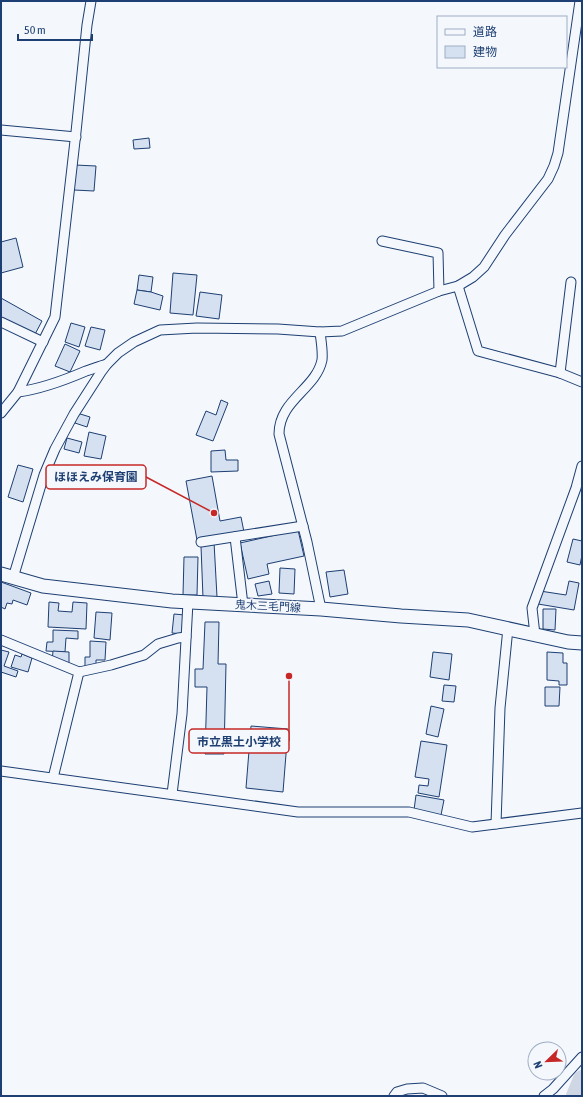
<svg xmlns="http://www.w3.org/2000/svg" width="583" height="1097" font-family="'Asap Condensed','Noto Sans JP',sans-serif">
  <rect width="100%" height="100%" fill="#f4f7fb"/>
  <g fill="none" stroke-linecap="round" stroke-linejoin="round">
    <!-- river -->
    <path stroke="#cfd7e4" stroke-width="18" d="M575,1096L582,1079"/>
  </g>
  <!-- building -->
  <g fill="#d5e0f0" stroke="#1d3f73">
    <path d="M149,138L150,148L134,149L133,140Z"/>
    <path d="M75,165L96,166L94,191L74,190Z"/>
    <path d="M16,238L23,267L1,273V242Z"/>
    <path d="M173,273L197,275L193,315L170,313Z"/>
    <path d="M139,275L153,277L151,292L137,290Z"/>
    <path d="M137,290L151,292L163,296L160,310L134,304Z"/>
    <path d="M200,292L222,295L219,319L196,316Z"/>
    <path d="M1,298L42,321L33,338L1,320Z"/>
    <path d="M71,323L85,327L79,347L65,342Z"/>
    <path d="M91,327L105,330L100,350L85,346Z"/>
    <path d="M65,344L80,351L70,372L55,366Z"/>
    <path d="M221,400L228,403L213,441L196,435L206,411L216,415Z"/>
    <path d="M77,413L90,417L87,427L75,423Z"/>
    <path d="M89,432L106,436L101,459L84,456Z"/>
    <path d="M67,438L82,442L79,453L64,449Z"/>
    <path d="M225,450L226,460H238V471L211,472V451Z"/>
    <path d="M18,465L33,469L23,502L8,497Z"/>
    <path d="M212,476L220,521L241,517L244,532L197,540L186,481Z"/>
    <path d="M298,530L304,556L267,564L269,574L248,579L240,543Z"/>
    <path d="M573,539L582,541V555L580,565L567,562Z"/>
    <path d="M214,542L217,597L203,598L201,546Z"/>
    <path d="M184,557H198L197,595H183Z"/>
    <path d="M280,568L295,569L294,594L279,593Z"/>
    <path d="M344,570L348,594L330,597L326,572Z"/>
    <path d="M269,581L272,594L258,596L255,584Z"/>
    <path d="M569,581L579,583L574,610L538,604L540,591L566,595Z"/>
    <path d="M1,582L31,593L27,605L13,600L12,604L7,603L5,609L1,607Z"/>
    <path d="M49,602L59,603L58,611L72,612L73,602L87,603L86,629L48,627Z"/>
    <path d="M543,609H556L555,630L543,629Z"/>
    <path d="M96,612L112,613L110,640L94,638Z"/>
    <path d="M174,614L185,615L183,634L172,633Z"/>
    <path d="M205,622H219L218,664H226L224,754H205L207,687H195V669H203Z"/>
    <path d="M53,630L78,631V639L66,638L65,652L46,651L47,642H53Z"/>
    <path d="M90,641L106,642L105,660H96V667H85V657H90Z"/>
    <path d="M1,650L9,652L4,666L18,671L16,677L1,672Z"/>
    <path d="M53,651L69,652V663L52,662Z"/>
    <path d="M433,652L452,654L449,680L430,677Z"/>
    <path d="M547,652L563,653V663H567V685H559V681L547,680Z"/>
    <path d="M22,654L32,658L28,672L11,667L15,655L21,657Z"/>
    <path d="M444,685L456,686L454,702L442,701Z"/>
    <path d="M545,687H560L559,706H545Z"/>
    <path d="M431,706L444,709L438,737L426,734Z"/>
    <path d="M251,726L288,729L283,792L246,788Z"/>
    <path d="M421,741L447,745L439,797L418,793L419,785L428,786L429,779L415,777Z"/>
    <path d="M416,795L444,800L441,815L414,810Z"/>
  </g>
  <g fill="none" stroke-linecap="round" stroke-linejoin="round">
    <!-- minor casing -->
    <g stroke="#1d3f73" stroke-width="11">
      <g id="minor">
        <path d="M1,130L76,137"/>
        <path d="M382,241L438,253L439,291"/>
        <path d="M458,286L478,351L560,373L582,382"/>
        <path d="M1,322L43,342"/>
        <path d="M320,332C321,341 323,351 322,360C316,389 279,400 279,434L307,542L321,609"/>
        <path d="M560,373L571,282"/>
        <path d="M18,392C41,389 65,380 86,371C93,369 99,366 107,364"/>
        <path d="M1,413L18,392L55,317L76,132L87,25L91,1"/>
        <path d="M235,537L243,605"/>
        <path d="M201,542L303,526"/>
        <path d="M13,578L44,475L55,449L74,414L101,372L107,364L118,353L134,342L160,330L197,328L278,329L320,332L342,331L439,291L458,286L473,277L484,267L505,235L548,179L554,166L558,153L580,1"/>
        <path d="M535,635L532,608L576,488L582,466"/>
        <path d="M1,640L79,672L53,778"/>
        <path d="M79,672L111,665L144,655L158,644L178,638L186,637"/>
        <path d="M1,771L298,812H409L472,827L582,813"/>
        <path d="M172,794L182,714L188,602"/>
        <path d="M496,824L500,708L508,628"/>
        <path d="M394,1096L397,1092L407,1089L423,1088L442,1096"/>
        <path d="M544,1096L553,1089L582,1057"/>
      </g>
    </g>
    <!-- secondary casing -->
    <g stroke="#1d3f73" stroke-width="15">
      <path id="secondary" d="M1,574L43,586L172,601L321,609L401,616L468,620L568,642L582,643"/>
    </g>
    <!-- minor -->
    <use href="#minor" stroke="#f4f7fb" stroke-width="9"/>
    <!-- secondary -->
    <use href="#secondary" stroke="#f4f7fb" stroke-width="13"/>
  </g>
  <g text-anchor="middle" stroke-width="3" stroke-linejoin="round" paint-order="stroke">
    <!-- street labels -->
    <g font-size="11" fill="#1d3f73" stroke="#f4f7fb">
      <text transform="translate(268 606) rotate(3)" y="4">鬼木三毛門線</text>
    </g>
  </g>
  <!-- callouts -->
  <path fill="none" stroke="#c62828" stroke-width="1.5" d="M214 513L146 477M289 676L289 741"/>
  <g fill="#c62828" stroke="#f4f7fb" stroke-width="1.5">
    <circle cx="214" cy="513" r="4"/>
    <circle cx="289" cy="676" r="4"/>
  </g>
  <g fill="#f4f7fb" stroke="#c62828" stroke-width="1.5">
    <rect x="46" y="465" width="100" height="24" rx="4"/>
    <rect x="189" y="729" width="100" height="24" rx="4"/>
  </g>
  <g font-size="12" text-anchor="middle" font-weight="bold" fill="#1d3f73">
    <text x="96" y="481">ほほえみ保育園</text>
    <text x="239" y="746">市立黒土小学校</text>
  </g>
  <!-- border -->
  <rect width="583" height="1097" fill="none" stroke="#1d3f73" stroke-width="4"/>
  <!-- legend -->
  <rect x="437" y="16" width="130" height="52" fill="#f4f7fb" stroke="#9eadc5"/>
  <rect x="445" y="29" width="20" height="6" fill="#f4f7fb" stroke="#9eadc5"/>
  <text x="473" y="36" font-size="12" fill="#1d3f73">道路</text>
  <rect x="445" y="46" width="20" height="12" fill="#d5e0f0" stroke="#9eadc5"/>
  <text x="473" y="56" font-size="12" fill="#1d3f73">建物</text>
  <!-- north arrow -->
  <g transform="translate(547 1061) rotate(247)"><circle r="19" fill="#f4f7fb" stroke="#9eadc5"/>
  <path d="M0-3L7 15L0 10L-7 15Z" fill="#c62828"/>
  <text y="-6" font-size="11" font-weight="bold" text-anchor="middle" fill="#1d3f73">N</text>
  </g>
  <!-- scale -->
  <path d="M18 34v6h74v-6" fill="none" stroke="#1d3f73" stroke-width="2"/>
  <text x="24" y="34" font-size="12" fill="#1d3f73" stroke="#f4f7fb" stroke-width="3" paint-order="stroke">50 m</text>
</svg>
